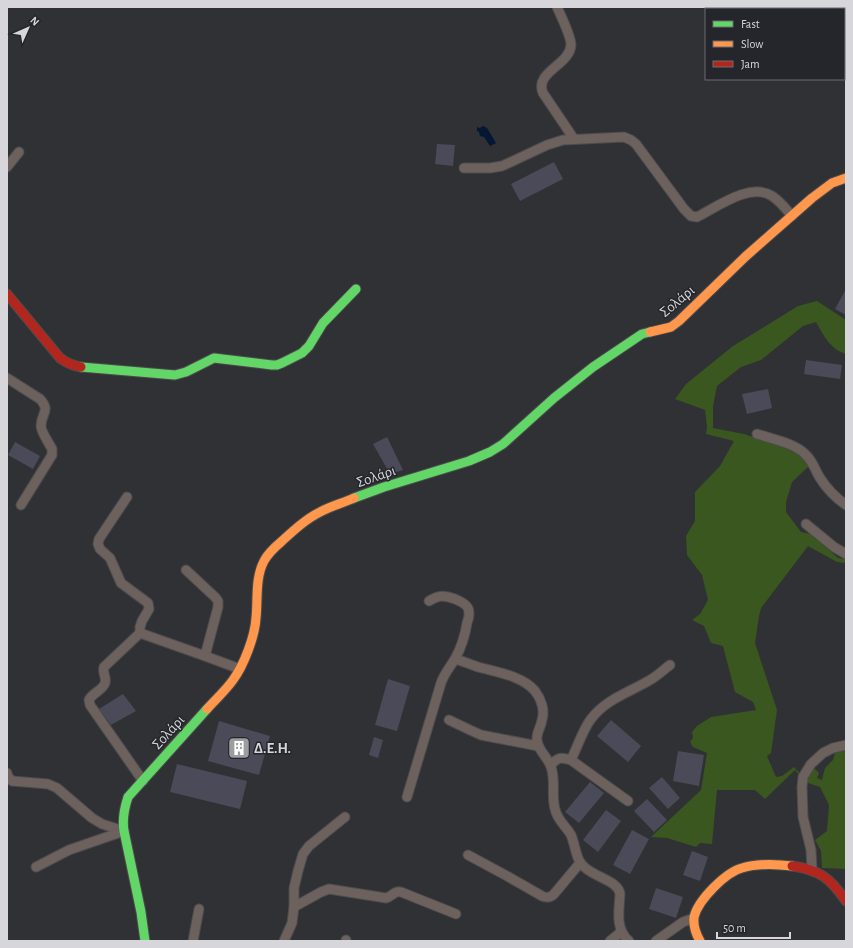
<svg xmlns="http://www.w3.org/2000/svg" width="853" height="948" font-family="'Alegreya Sans',sans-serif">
  <rect width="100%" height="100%" fill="#303134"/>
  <!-- green -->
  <path fill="#39571f" d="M817,301L846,320V354C830,349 824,336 816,322L803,326L761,360L741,367L717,386L713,406V428L744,434L783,447L800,455L809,466L792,482L786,502V512L801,532L811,534L838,558L846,559V563L837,562L808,546L761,608L759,616L755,643L777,710L771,753L767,756L776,777L782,776L794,767L805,779L809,772L814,768L819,773L817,778L822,780L825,768L833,760L836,750L846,748V869L822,868L821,851L815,840L827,831L829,805L820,787L805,782L795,770L765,799L755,790H717L712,844L700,843L696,847L667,838L651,837L701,790L707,753L693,747L690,742L693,738L692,732L697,726L711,717L756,710L753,702L735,692L723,646L711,643L704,626L692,620L700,614L708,600L702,575L687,555L686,536L695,521V492L720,466L734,441L706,434L707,427L705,410L675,399L686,384L733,346L798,306Z"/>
  <!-- water -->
  <path fill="#041733" d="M483,126L487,128L496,143L490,146L484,137L480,136L479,132L477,131V127L480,128Z"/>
  <!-- building -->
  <g fill="#4a4a59">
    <path d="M437,144L455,145L453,166L435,164Z"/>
    <path d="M554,162L563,179L520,201L511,184Z"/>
    <path d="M846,289V315L835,309Z"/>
    <path d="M806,360L842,365L840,379L804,374Z"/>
    <path d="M768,389L772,408L747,414L742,394Z"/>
    <path d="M387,437L403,470L390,474L373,444Z"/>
    <path d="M15,442L40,456L33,469L8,455Z"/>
    <path d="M388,679L410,686L397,731L375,725Z"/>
    <path d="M123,694L136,711L111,725L99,709Z"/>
    <path d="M611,720L641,746L628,762L597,736Z"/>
    <path d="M219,721L270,736L259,775L208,761Z"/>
    <path d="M374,737L383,740L378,758L369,755Z"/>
    <path d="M678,751L704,755L699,786L673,781Z"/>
    <path d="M177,764L247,781L240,809L170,792Z"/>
    <path d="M662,777L680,798L668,809L649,788Z"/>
    <path d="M590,782L604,793L579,823L565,812Z"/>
    <path d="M647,799L667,820L654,832L634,811Z"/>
    <path d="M606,810L621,821L598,852L583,840Z"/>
    <path d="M632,830L649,839L630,874L613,865Z"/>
    <path d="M692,851L708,857L700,881L683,875Z"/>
    <path d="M656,888L683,897L676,918L649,909Z"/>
  </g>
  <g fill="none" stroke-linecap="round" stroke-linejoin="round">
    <!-- street casing -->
    <g stroke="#4c4c4e" stroke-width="11">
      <g id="street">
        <path d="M557,7C561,16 571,36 571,45C570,65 534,72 543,93L574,139"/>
        <path d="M844,15L846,13"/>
        <path d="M7,167L19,152"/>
        <path d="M464,168H490L502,166L513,161L547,145L563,140L624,137L631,140L636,144L684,209L691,216L697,217C717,207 750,182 772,196C780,201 786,209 792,216"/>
        <path d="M7,378L40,399C51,411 41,413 41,426C41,432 49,443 52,449V455L21,505"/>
        <path d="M757,434C772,439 794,443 805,454C813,461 815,470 820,478C827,489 836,498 846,505"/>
        <path d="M127,497L99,539L98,544L100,549L110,558L121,583L148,603L149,609L142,621L140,627V633L104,667C102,673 107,678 105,683C103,690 92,693 89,700L90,705L143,781"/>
        <path d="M806,524L834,547L846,554"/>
        <path d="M186,570L215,597L218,601V607L205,656"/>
        <path d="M140,633L205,656L240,669"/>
        <path d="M455,659C462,661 470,664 478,667C496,672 523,676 535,691C541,699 545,710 542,720C541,727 536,733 537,740C538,751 548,757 551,767C556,781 551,795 555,809C557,820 566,826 571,835C574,842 575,850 578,858C585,877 618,878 620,894C619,911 615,929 629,941"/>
        <path d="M449,720L470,730L481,735L538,746"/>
        <path d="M571,760C577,748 583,729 591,719C606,699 630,692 650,680C657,676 663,670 670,665"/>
        <path d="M551,765C558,757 561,757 571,760L628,801"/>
        <path d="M7,773L8,777L12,781L48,784L57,788L92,818L102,824L124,831"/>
        <path d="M407,797L441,683C444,674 450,667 455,659C461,648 465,636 467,623C469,618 470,613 468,608C465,603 460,601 455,599C444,595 439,595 429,601"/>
        <path d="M468,855L507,876L542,896C547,898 550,898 554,894L580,863"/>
        <path d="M36,867L69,850L124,831"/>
        <path d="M812,870L811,850L803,817L802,787L803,777L811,764L823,753L833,748L846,745"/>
        <path d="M294,907L321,892L329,889L386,898C392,897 394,890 401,892L456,914"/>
        <path d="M193,941L199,909"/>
        <path d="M284,941L292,923L294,907V888L298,871L303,854L309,846L345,817"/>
        <path d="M346,941V940"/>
        <path d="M610,941L621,932"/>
        <path d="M656,941L683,922L694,918"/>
      </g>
    </g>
    <!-- fast casing -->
    <g stroke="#4c4c4e" stroke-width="11">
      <g id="fast">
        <path d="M81,367L175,375L186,372L214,358L272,365H277L282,363L302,353L309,346L323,323L356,289"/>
        <path d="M354,498L384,487L469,461L490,452L503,444L554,398L593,367L642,334L650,332"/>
        <path d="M145,941L141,912L124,831C122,819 124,809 128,797L207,709"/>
      </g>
    </g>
    <!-- slow casing -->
    <g stroke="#4c4c4e" stroke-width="11">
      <g id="slow">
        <path d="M650,332L671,327L679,321L745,257L812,198L832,183L846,178"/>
        <path d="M207,709C215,700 226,690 233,680C244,665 255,636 256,618C258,599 255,578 264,561C268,553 275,547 282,541C294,530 306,519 320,512C331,506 343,503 354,498"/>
        <path d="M700,941C696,934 693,926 694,917C698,900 726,872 742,868C758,863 776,864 792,866"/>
      </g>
    </g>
    <!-- jam casing -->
    <g stroke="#4c4c4e" stroke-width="11">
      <g id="jam">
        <path d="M7,294L60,358C67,363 73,366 81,367"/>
        <path d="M792,866C820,870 830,878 846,901"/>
      </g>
    </g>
    <!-- street -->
    <use href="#street" stroke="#6c615d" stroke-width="9"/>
    <!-- fast -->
    <use href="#fast" stroke="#63d668" stroke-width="9"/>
    <!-- slow -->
    <use href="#slow" stroke="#ff974d" stroke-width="9"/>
    <!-- jam -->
    <use href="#jam" stroke="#b3261e" stroke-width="9"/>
  </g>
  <!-- icons -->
  <defs>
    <g id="building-square" transform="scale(1.15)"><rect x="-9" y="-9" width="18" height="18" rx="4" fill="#9d9da1" stroke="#25262b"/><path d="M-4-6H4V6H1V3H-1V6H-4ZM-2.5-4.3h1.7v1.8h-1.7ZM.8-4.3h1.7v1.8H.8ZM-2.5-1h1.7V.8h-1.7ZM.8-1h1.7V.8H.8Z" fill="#fff"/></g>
  </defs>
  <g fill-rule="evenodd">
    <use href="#building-square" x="239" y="748"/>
  </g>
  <g text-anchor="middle" stroke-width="3" stroke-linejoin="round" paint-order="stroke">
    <!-- street labels -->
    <g font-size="15" fill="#d7d7db" stroke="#25262b">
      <text transform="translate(677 301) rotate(-40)" y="5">Σολάρι</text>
      <text transform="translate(376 476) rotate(-19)" y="5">Σολάρι</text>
      <text transform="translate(168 732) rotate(-48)" y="5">Σολάρι</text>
    </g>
    <!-- poi labels -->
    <g font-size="15" font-weight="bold" fill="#d7d7db" stroke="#25262b" text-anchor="start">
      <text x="254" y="753">Δ.Ε.Η.</text>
    </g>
  </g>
  <!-- border -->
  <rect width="853" height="948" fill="none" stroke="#d7d7db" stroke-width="16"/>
  <!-- legend -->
  <rect x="705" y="8" width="140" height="72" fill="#25262b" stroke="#6c6d71"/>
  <rect x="713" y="21" width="20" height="6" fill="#63d668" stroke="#6c6d71"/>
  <text x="741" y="28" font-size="12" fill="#d7d7db">Fast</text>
  <rect x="713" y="41" width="20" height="6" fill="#ff974d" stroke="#6c6d71"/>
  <text x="741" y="48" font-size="12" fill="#d7d7db">Slow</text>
  <rect x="713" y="61" width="20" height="6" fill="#b3261e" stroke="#6c6d71"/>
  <text x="741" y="68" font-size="12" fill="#d7d7db">Jam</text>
  <!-- north arrow -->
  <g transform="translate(28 28) rotate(45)" stroke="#25262b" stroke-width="3" paint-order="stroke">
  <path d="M0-3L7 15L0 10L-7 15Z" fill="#d7d7db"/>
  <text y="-6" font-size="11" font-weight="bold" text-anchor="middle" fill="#d7d7db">N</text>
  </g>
  <!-- scale -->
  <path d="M717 932v6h73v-6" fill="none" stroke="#d7d7db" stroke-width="2"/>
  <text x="723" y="932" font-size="12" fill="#d7d7db" stroke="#25262b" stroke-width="3" paint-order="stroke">50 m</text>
</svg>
